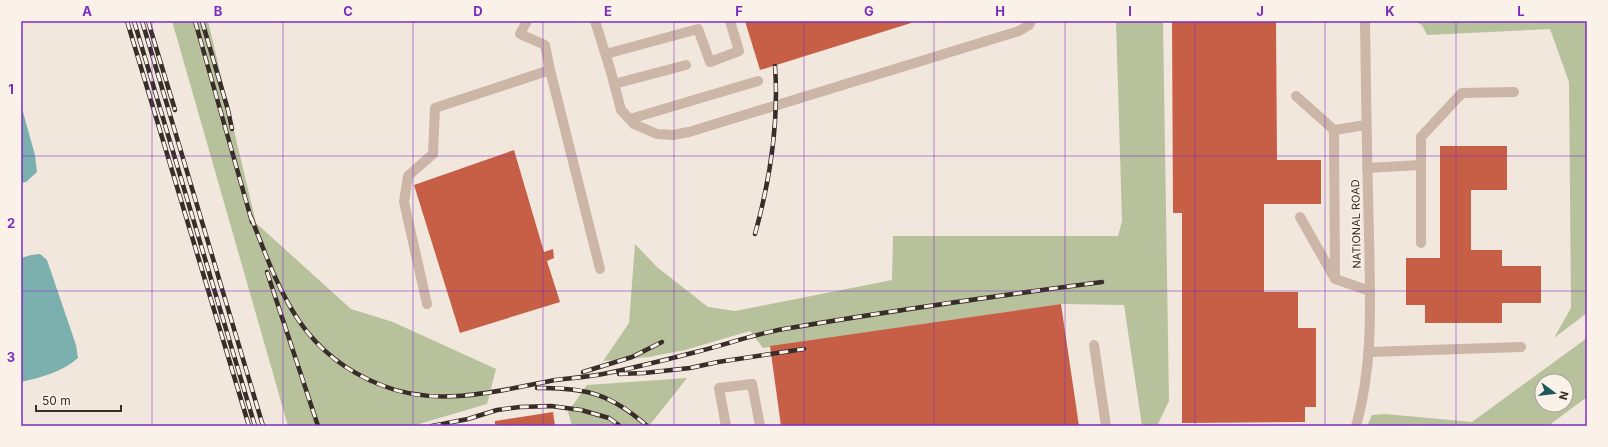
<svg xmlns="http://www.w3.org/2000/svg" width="1608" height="447" font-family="Inter,sans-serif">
  <rect width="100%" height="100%" fill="#f2e7dd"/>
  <!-- green -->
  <g fill="#b7c29c" fill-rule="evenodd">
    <path d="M172,21H208L256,223L351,309L393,322L496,369L487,404L412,426H288Z"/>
    <path d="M1116,21H1163L1169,401L1157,426H1142L1124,305L1061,304L763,348L750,331L685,350L649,357L603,361L629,323L635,244L657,267L708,307L735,311L892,280L893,236H1118L1122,221Z"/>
    <path d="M1414,21H1587V313L1554,338L1571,308L1569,82L1550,29L1427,35L1422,25Z"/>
    <path d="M1587,338V397L1548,426H1367L1372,415L1385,414L1472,422ZM1542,381H1566V405H1542Z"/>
    <path d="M687,378L649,426H572L568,412L587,385Z"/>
  </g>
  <!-- water -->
  <g fill="#7bb0af">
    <path d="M21,105L35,155L37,172L26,182L21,183Z"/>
    <path d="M40,254L47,260L76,345L78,358C64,371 40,378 21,382V258L31,255Z"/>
  </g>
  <!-- building -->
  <g fill="#c75f46">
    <path d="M745,21H910L911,23L760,70Z"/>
    <path d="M1172,21H1276L1277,160H1321V204H1264V292H1298V328H1316V407H1305V422L1182,423V213H1173Z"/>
    <path d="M1440,146H1507V190H1471V250H1502V266H1541V303H1502V323H1425V305H1406V258H1440Z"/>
    <path d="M514,150L544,252L553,249L554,258L547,261L560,302L460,333L414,185Z"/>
    <path d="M1061,304L1079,426H781L770,346Z"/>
    <path d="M553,412L555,426H495V421Z"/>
  </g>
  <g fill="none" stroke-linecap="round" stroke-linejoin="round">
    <!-- minor -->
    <g stroke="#cbb6a8" stroke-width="10">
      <path d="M595,21L611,72L621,110L634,124L657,134L673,135L689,132L1019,31L1029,25L1031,21"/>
      <path d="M606,54L698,29L710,62L739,51L730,21"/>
      <path d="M550,70L600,269"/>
      <path d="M614,84L686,65"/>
      <path d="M1296,96L1334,130L1366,125"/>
      <path d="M630,119L758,81"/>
      <path d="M1334,130L1335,279L1370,291"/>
      <path d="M1367,168L1420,165"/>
      <path d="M1300,217L1334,277"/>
      <path d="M1421,243V137L1462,93L1514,92"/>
      <path d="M427,304L404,202L408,176L433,154L435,108L550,70L545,45L520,34L527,21"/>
      <path d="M1094,345L1106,426"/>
      <path d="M1369,352L1521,347"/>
      <path d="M726,426L719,388L752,384L760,426"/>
      <path d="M1356,426C1374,363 1370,298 1369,233C1367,163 1366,92 1365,21"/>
    </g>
    <!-- rail casing -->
    <g stroke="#382d29" stroke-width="4.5">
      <g id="rail">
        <path d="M127,21L249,426"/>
        <path d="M134,21L255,426"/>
        <path d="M142,21L263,426"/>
        <path d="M148,21L175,110"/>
        <path d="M195,21L252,222"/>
        <path d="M202,21L228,110L232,129"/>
        <path d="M251,217C280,292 300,353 381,385C437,408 498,391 555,380C571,378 587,377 603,374C634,368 665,360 696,352C725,345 754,334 784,329C889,311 996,296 1102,282"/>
        <path d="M755,234C770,180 779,122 775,66"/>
        <path d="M267,272L318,426"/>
        <path d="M583,372L632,357L662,342"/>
        <path d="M619,374L644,373L690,368L718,362L804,349"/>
        <path d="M537,388C585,387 611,394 647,426"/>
        <path d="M432,426L468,419L497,410L520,407L551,406L581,410L609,418L620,426"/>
      </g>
    </g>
    <!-- rail -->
    <use href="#rail" stroke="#faf1e9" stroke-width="3" stroke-dasharray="9" stroke-linecap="butt"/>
  </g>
  <!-- grid -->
  <path fill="none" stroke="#7b2cbf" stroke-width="1" stroke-opacity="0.55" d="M152,21V426M283,21V426M413,21V426M543,21V426M674,21V426M804,21V426M934,21V426M1065,21V426M1195,21V426M1325,21V426M1456,21V426M21,156H1587M21,291H1587"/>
  <g text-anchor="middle" stroke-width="3" stroke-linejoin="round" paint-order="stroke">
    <!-- street labels -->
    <g font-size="11" fill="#382d29" stroke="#faf1e9">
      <text transform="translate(1356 224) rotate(-91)" y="4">NATIONAL ROAD</text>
    </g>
  </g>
  <!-- border -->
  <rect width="1608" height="447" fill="none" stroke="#faf1e9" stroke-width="44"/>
  <!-- north arrow -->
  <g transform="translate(1554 393) rotate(105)"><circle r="19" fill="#faf1e9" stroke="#aca39c"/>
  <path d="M0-3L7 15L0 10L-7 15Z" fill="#1d595a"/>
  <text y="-6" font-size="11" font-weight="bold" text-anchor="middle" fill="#382d29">N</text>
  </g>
  <!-- scale -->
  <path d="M36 405v6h85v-6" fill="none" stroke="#382d29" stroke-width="2"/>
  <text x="42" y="405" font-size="12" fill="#382d29" stroke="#faf1e9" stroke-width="3" paint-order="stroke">50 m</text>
  <rect x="22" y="22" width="1564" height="403" fill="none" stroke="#7b2cbf" stroke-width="1.5"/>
  <g font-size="13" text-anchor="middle" font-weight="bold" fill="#7b2cbf">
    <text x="87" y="16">A</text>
    <text x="218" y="16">B</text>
    <text x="348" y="16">C</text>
    <text x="478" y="16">D</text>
    <text x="608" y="16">E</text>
    <text x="739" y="16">F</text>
    <text x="869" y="16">G</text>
    <text x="1000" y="16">H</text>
    <text x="1130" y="16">I</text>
    <text x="1260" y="16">J</text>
    <text x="1390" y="16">K</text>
    <text x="1521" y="16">L</text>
    <text x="11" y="94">1</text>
    <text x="11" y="228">2</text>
    <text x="11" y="362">3</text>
  </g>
</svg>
